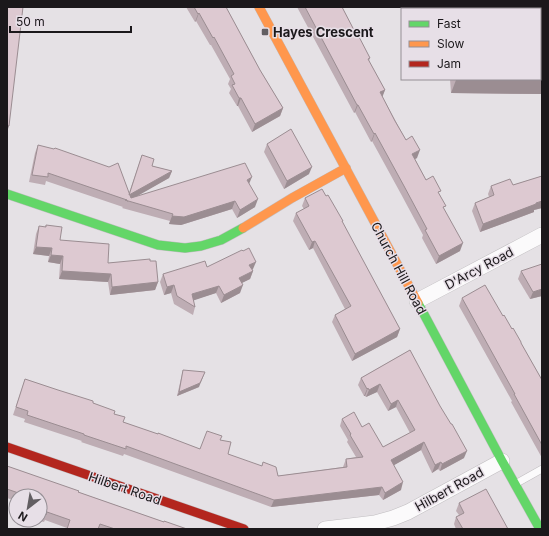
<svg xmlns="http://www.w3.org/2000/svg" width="549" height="536" font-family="Inter,sans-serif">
  <rect width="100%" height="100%" fill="#e5e1e5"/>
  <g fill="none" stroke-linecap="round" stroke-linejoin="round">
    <!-- lane casing -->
    <g stroke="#c1bec1" stroke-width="8">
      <path id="lane" d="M517,483L542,469"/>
    </g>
    <!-- street casing -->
    <g stroke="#c1bec1" stroke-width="16">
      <g id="street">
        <path d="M417,301L542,235"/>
        <path d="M325,529L375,523L393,518L408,512L502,461"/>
      </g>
    </g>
    <!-- fast casing -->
    <g stroke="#c1bec1" stroke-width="10">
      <g id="fast">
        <path d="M7,194L158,245L185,248L201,246L221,240L243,228"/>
        <path d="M418,303L502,461L540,529"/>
      </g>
    </g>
    <!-- slow casing -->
    <g stroke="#c1bec1" stroke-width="10">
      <g id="slow">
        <path d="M259,7L418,303"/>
        <path d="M243,228L292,198L346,168"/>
      </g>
    </g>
    <!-- jam casing -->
    <g stroke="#c1bec1" stroke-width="10">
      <path id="jam" d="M7,447L244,529"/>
    </g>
    <!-- lane -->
    <use href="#lane" stroke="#fbfafb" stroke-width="7"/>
    <!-- street -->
    <use href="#street" stroke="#fbfafb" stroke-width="15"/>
    <!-- fast -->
    <use href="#fast" stroke="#63d668" stroke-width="9"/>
    <!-- slow -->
    <use href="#slow" stroke="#ff974d" stroke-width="9"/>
    <!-- jam -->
    <use href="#jam" stroke="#b3261e" stroke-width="9"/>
  </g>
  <!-- wall -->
  <g fill="#beadb4">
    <path d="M186,7H226L260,70L283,108L280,116L252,132L238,106H237L229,93L231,89L228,84L230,79L211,45H210L196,21L195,22Z"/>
    <path d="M297,7H342L355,32L370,58L369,61L385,90L382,96L406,140L417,158L415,159L426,180L440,195L444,210L460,251L436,264L422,238L423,235L401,194L372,141L371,142L355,112L354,113Z"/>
    <path d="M470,7H502L501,9H470Z"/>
    <path d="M542,26V94L451,93L450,79H540Z"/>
    <path d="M267,144L309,174L284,189L264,152Z"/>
    <path d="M38,145L129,193L142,155L152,166L172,171L169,178L134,197L249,184L255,207L237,218L232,209L181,225L169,224L170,221L122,208L123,207L46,181L45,185L29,182L35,153Z"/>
    <path d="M542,176V208L534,210V212L480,232L472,211L475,203L489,197L488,194L491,186L513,185Z"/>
    <path d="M326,196L343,221L342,222L400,329L397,337L352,361L332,322L335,315L345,309L313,248L309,250L293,221L296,213L304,209L302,206L305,198Z"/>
    <path d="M46,225L60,240L108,263L150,261L158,282L155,290L110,295L108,282L59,279L60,264L48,262L49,256L33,254L36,234L39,226L45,227Z"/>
    <path d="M207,267L253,269L252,270L253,271L250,279L241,283L240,293L221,303L216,293L193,300L195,307L193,315L174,304L171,293L164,295L160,282L163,274Z"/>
    <path d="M521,271L542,296L530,299L518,279Z"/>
    <path d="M462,298L503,316L521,342V343L542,380V458L511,402L512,401L459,306Z"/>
    <path d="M410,350L464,458L440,471L438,469L432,473L421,450L394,465L401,490L383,500L379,495L271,507L124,454L123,456L81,442L82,441L24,422L25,419L13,415L25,379L93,403L114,414L123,422L200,449L220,440L228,454L278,476L343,467L346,459L356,457L347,442L348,440L340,426L342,419L362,427L383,447L410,433L396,407L388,411L377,392L366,397L365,396H364L358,385L361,378Z"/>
    <path d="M183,370L199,387L177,396L182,374Z"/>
    <path d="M7,466L78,492L164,522L187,529H67V528L45,520L44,522L36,520H40V496H16V501L7,498Z"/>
    <path d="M459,503L508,529H456L454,524L456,517L459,515L456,511Z"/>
  </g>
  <!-- shaded-wall -->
  <g fill="#9b8d92">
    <path d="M491,7H502L501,9H490Z"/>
    <path d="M199,13L196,21L195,22L198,14Z"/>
    <path d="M456,80H542V94L451,93Z"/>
    <path d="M385,90L382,98L380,92Z"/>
    <path d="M239,98H241L238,106H237Z"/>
    <path d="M357,105H358L355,112L354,113Z"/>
    <path d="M283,108L280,116L252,132L255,124Z"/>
    <path d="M7,125L9,126L7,132Z"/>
    <path d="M375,133L372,141L371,142L374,134Z"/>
    <path d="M420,150L417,158L409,162L412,154Z"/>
    <path d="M312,167L309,174L284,189L287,181Z"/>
    <path d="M172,171L169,178L127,202L129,195Z"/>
    <path d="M252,177L249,184L247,180Z"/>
    <path d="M258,199L255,207L237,218L240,210Z"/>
    <path d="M235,201L232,209L181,225L169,224L172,216Z"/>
    <path d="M542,201V208L534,210V212L480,232L483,224Z"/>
    <path d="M315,241L313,248L309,250L312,242Z"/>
    <path d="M463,243L460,251L436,264L439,256Z"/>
    <path d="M36,247L52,248L49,256L33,254Z"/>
    <path d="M51,255L63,256L60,264L48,262Z"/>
    <path d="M256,262L253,269L247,273L249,265Z"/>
    <path d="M62,271L111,274L108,282L59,279Z"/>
    <path d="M253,271L250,279L236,286L239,278Z"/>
    <path d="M158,282L155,290L110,295L112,287Z"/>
    <path d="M174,285L171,293L164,295L167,287Z"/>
    <path d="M243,285L240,293L221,303L224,295Z"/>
    <path d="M219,286L216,293L189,302L192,294Z"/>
    <path d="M542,289V296L530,299L533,292Z"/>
    <path d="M400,329L397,337L352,361L355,354Z"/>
    <path d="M205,372L199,387L177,396L179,392Z"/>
    <path d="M380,384L377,392L366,397L369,390Z"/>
    <path d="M368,388L365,396H364L367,389Z"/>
    <path d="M398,400L396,407L388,411L391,404Z"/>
    <path d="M424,442L421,450L389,468L391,460Z"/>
    <path d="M467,451L464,458L440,471L442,464Z"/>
    <path d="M441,462L438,469L432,473L435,465Z"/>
    <path d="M403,482L401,490L383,500L385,493Z"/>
    <path d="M382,487L379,495L271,507L274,500Z"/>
  </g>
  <!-- building -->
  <g fill="#ddc9d1" stroke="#9b8d92">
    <path d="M7,7H23L9,126L7,125Z"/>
    <path d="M194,7H226L260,70L283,108L255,124L241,98H239L232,85L235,84L231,76L234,74L214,37L213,38L199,13L198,14Z"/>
    <path d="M305,7H342L355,32L356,31L370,58L368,59L385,90L380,92L395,121L406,140L412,136L420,150L412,154L426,180L433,176L441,191L438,192L446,206L443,207L463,243L439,256L425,230L427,229L404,186L375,133L374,134L358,105H357Z"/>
    <rect x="475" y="7" width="20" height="2"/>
    <path d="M540,27H542V80H456V79H540Z"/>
    <path d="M291,129L312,167L287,181L267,144Z"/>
    <path d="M38,145L54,149L55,148L109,167L118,163L131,198L245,163L252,177L247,180L258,199L240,210L235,201L184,217L172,216L173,214L125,200H127L48,173V177L32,175Z"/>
    <path d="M142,155L154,159L152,166L172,171L129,195Z"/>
    <path d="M542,176V201L536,203V204L483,224L475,203L494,195L491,186L510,179L513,185Z"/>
    <path d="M322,189L326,196L328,195L343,221H342L400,329L355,354L335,315L351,306L315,241L312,242L296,213L309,206L305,198Z"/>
    <path d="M46,225L62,227L60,240L109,244L108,263L150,259V261H156L158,282L112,287L111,274L62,271L63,256L51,255L52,248L36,247L39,226L46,227Z"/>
    <path d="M249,248L256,262L249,265L253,271L239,278L243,285L224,295L219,286L192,294L195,307L177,296L174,285L167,287L163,274L205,261L207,267L242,250L243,251Z"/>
    <path d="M542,264V289L533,292L521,271Z"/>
    <path d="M485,285L503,316L504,315L512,329L513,328L521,342V343L542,380V445L514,394H515L462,298Z"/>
    <path d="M410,350L440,406L451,424H452L467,451L442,464L441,462L435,465L424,442L391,460L403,482L385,493L382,487L274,500L126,446V449L84,435V434L27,415L28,411L16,407L25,379L58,390L93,401V403L115,411L114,414L125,417L123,422L158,434V433L200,449L207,431L222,436L220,440L231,442L228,454L262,466L263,462L276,467L278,476L347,467L346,459L363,457L350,435L351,434L342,419L354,412L362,427L369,423L383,447L415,430L398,400L391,404L380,384L369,390L368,388L367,389L361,378Z"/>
    <path d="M183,370L205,372L200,383L179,392Z"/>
    <path d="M7,466L79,491L78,492L164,522V521L187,529H115L100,524L98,529H67L70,520L47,512L46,515L40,512V496H27L7,489Z"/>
    <path d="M486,489L508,529H463L456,517L464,513L459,503Z"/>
  </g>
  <!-- markers -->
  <rect fill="#625e62" stroke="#e7dfe7" stroke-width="1.5" x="261" y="28" width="8" height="8" rx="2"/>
  <g text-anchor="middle" stroke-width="3" stroke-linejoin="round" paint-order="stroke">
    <!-- poi labels -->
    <g font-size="13" font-weight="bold" fill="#1b181b" stroke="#e7dfe7" text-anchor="start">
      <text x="273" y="37">Hayes Crescent</text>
    </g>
    <!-- street labels -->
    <g font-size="13" fill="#1b181b" stroke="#e7dfe7">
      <text transform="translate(399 268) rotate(62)" y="5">Church Hill Road</text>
      <text transform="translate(479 268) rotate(-28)" y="5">D'Arcy Road</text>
      <text transform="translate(125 488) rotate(19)" y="5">Hilbert Road</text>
      <text transform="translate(449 489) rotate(-29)" y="5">Hilbert Road</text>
    </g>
  </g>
  <!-- border -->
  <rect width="549" height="536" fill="none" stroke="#1b181b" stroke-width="16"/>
  <!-- legend -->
  <rect x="401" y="8" width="140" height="72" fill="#e7dfe7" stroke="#958f95"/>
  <rect x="409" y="21" width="20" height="6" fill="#63d668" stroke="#958f95"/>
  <text x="437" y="28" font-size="12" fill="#1b181b">Fast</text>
  <rect x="409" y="41" width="20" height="6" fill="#ff974d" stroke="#958f95"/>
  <text x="437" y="48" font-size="12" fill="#1b181b">Slow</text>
  <rect x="409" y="61" width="20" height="6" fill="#b3261e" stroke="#958f95"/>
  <text x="437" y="68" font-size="12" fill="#1b181b">Jam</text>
  <!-- north arrow -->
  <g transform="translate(28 508) rotate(211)"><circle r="19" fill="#e7dfe7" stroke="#958f95"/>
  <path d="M0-3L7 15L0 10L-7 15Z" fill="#625e62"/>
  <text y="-6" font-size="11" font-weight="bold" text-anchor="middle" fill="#1b181b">N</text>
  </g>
  <!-- scale -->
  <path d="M10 26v6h121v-6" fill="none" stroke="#1b181b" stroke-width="2"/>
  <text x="16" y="26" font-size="12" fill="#1b181b" stroke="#e7dfe7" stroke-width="3" paint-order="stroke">50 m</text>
</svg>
